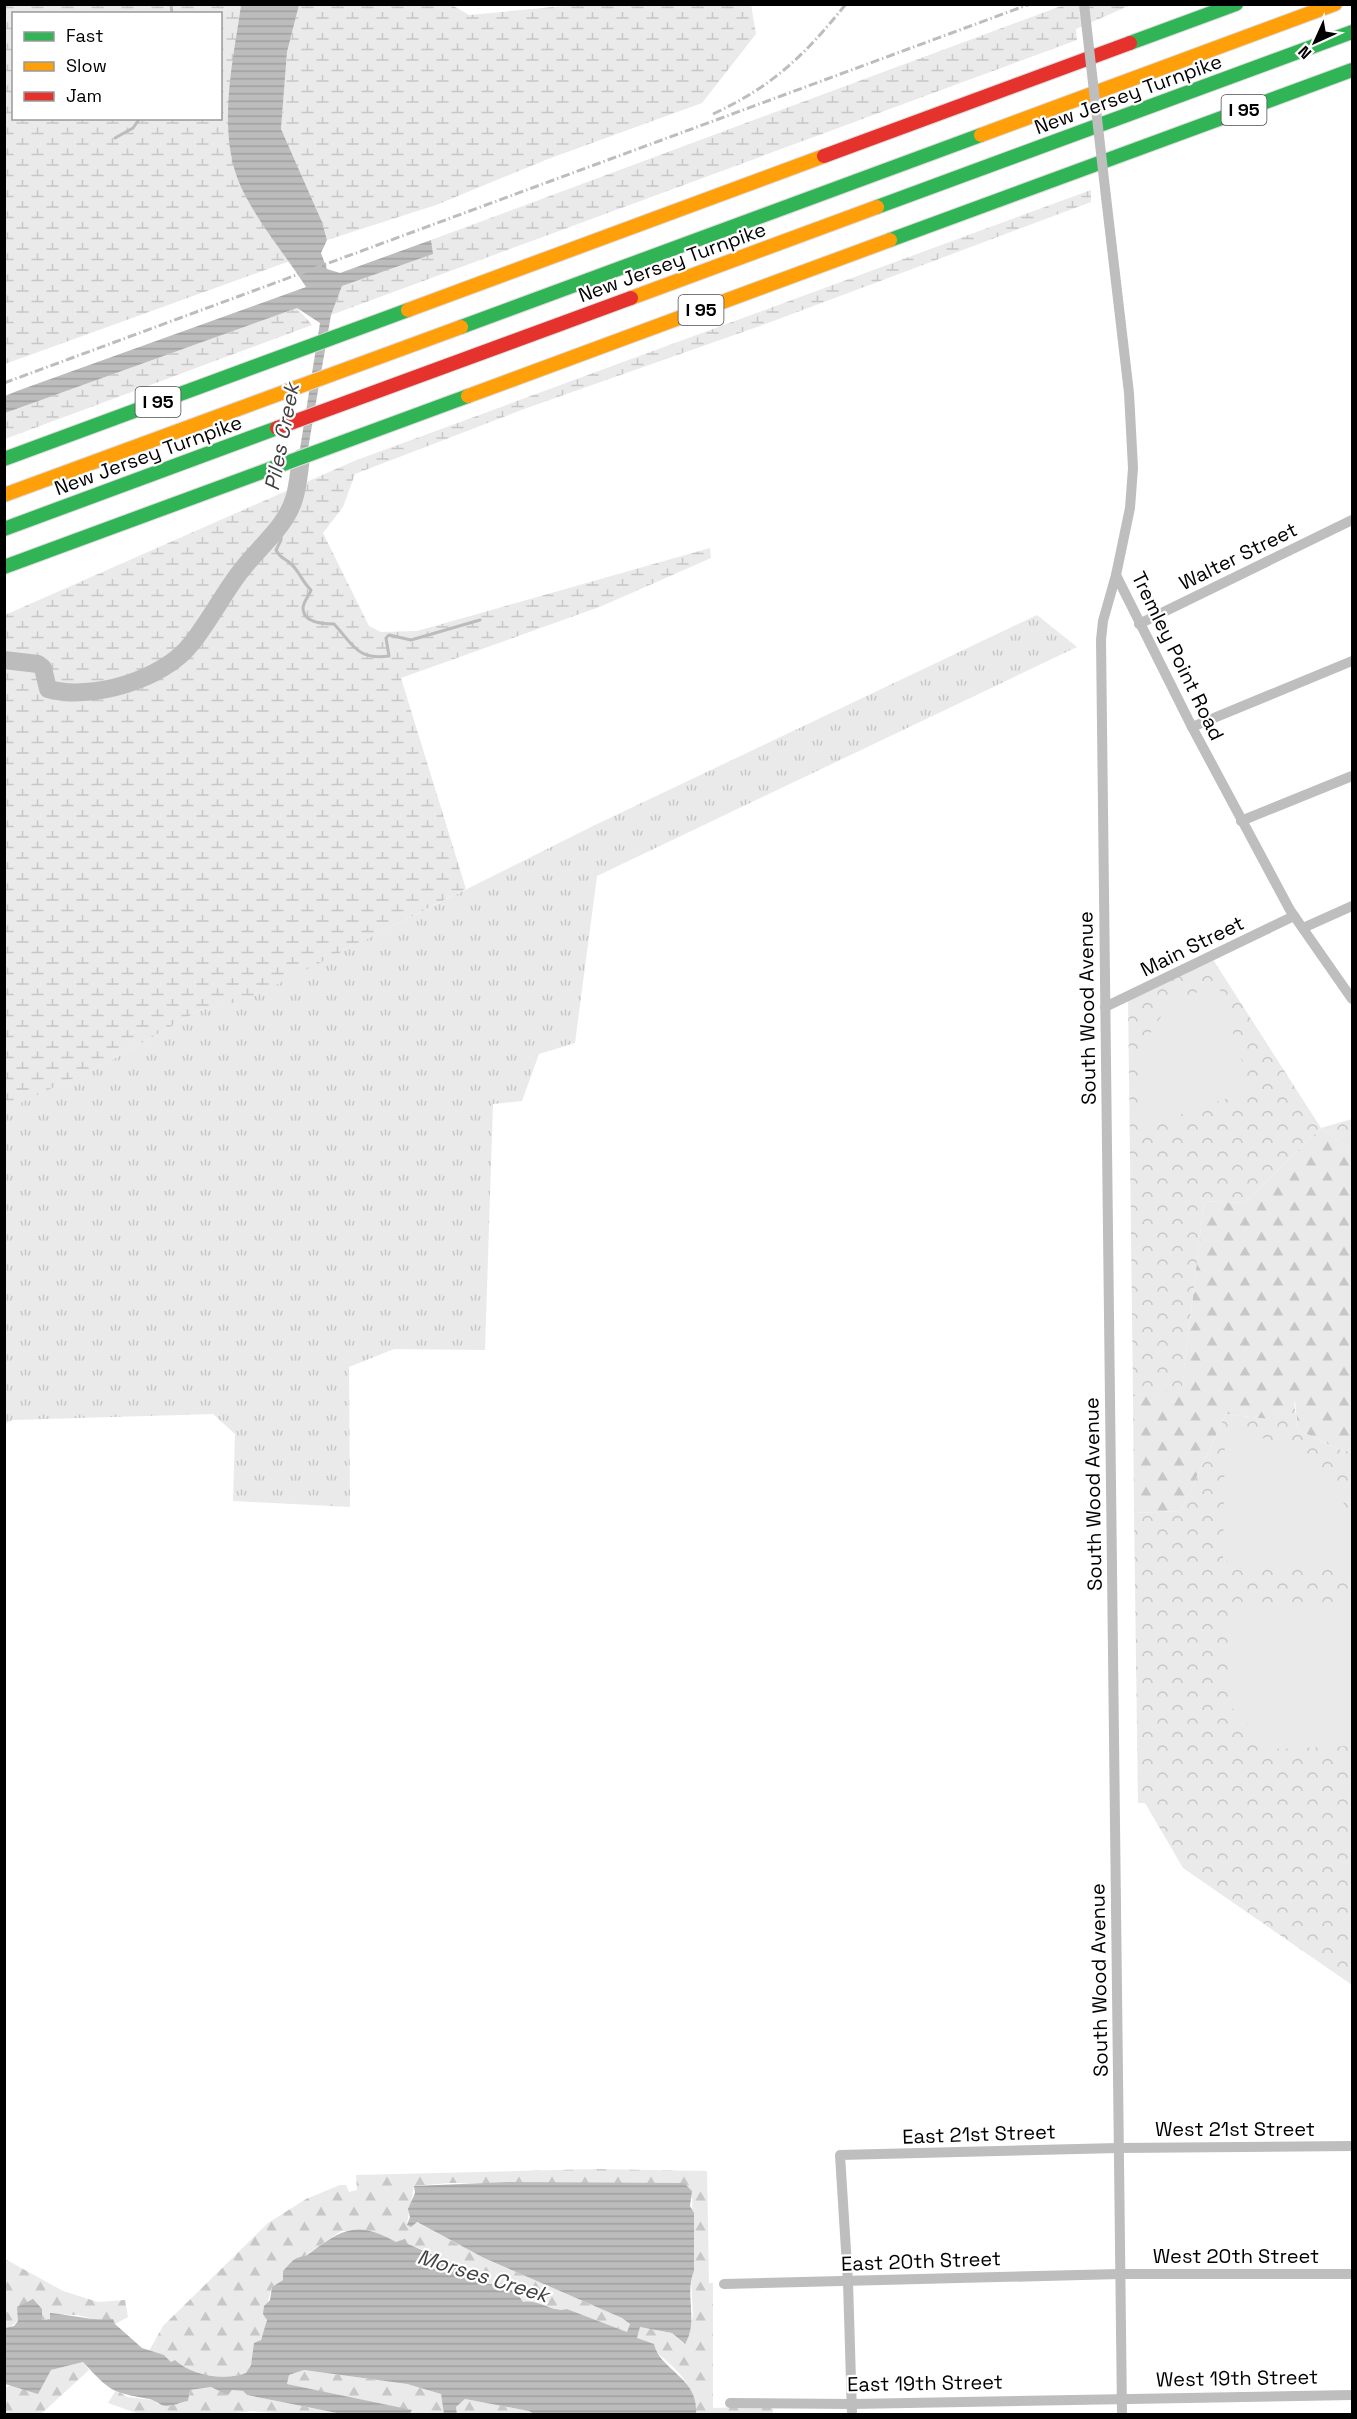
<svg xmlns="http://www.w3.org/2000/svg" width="1357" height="2419" font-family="'Space Grotesk',sans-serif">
  <defs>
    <pattern id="grass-tufts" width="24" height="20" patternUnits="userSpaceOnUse" patternTransform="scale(1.5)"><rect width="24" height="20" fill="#eaeaea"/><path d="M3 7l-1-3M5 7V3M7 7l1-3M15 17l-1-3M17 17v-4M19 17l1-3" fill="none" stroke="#c7c7c7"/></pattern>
    <pattern id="forest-firs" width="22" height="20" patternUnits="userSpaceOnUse" patternTransform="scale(1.5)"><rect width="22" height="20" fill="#eaeaea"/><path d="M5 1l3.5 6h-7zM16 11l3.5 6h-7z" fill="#c7c7c7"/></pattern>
    <pattern id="wetland-marsh" width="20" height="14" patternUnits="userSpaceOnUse" patternTransform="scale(1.5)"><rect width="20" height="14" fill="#eaeaea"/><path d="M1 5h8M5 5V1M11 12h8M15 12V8" fill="none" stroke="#c7c7c7"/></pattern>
    <pattern id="park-crowns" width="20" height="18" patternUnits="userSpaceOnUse" patternTransform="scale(1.5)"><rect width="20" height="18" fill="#eaeaea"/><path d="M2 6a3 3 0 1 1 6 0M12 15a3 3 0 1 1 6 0" fill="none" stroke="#c7c7c7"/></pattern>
    <pattern id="water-rules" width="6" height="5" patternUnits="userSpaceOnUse" patternTransform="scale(1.5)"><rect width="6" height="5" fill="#bcbcbc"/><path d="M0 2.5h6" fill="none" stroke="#a0a0a0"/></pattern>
  </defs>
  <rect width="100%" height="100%" fill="#fff"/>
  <!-- grass -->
  <path fill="url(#grass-tufts)" d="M1037,615L1077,647L597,876L575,1043L539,1054L522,1101L493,1104L485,1350L394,1349L349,1367L350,1507L233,1501L235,1434L213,1414L13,1420L5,1424L4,1110L108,1062L200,1010L246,999L593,826Z"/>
  <!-- forest -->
  <g fill="url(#forest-firs)">
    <path d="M1321,1128L1352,1151V1447L1345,1452L1298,1430L1295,1402L1267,1419L1226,1414L1181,1511L1134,1513L1133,1396L1182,1387L1204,1201L1244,1203Z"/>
    <path d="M595,2169L707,2171L709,2283H713V2408L773,2406V2414H696C698,2381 661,2355 637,2338L640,2327L672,2333L684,2344L693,2316L691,2278L694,2271L692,2198L585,2183H449L414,2186L407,2224L411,2227L416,2222L484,2258L622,2318L630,2324L627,2332L567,2309C552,2312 539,2299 523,2302L500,2285L481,2283L457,2265L447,2263L440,2257L419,2248L396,2242L372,2231H341L303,2257L283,2280L272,2287L267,2304L266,2326L247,2373C225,2381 192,2376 175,2360L171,2362L164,2355L149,2351L163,2326L268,2223L306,2199L340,2185H346L349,2192L357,2190L356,2175Z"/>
    <path d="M5,2259L63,2291L98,2302L125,2300L128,2317L115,2324L77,2315L50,2314V2319L42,2320L40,2317L18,2321L7,2329L5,2328Z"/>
    <path d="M83,2362L89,2370L41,2414H5L4,2384L7,2387L51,2370Z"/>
    <path d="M304,2370L407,2384L441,2394L445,2412L444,2414H410L412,2411L287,2384L289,2375Z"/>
    <path d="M211,2387L228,2394L232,2390L243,2391L247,2395L342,2414H288L251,2411L229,2414H139L108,2403L116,2390L127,2397L152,2400L158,2404L168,2406L188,2401L190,2390Z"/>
    <path d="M465,2399L530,2411L534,2414H457L456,2407Z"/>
  </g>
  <!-- wetland -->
  <g fill="url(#wetland-marsh)" fill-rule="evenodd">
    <path d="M586,4L751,5L756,34L702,103L548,159L436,205L327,240L322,222L281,129L287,52L299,5H452L469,15Z"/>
    <path d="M5,5H241L236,44L276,244L290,261L5,364ZM14,14H220V118H14Z"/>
    <path d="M1064,5H1131L1076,29L1077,40L331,315L342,286L432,254L431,240Z"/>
    <path d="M1091,190V202L768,323L524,409L355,474L343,507L323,533L369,626L381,632L417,631L710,548L711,558L602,606L401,678L466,889L246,1000L200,1010L108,1062L5,1110V615L354,461Z"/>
    <path d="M297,308L312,325L5,439V413Z"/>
  </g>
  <!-- park -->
  <g fill="url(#park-crowns)">
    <path d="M1212,958L1321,1128L1352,1119V1151L1321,1128L1244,1203L1204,1201L1182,1388L1133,1396L1128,998Z"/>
    <path d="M1294,1402L1298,1430L1345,1452L1352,1447V1985L1183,1868L1145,1803H1138L1134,1513L1181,1511L1226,1414L1267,1419Z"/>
  </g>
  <!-- pitch -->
  <g fill="#eaeaea">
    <path d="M1218,984L1251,1090L1142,1128L1137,1054L1169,1004Z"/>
    <path d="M1238,1431C1317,1451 1353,1477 1352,1564L1223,1561L1225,1435Z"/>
    <path d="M1228,1602L1352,1607V1746L1274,1749L1228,1704Z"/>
  </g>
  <!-- water -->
  <g fill="url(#water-rules)">
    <path d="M241,5H299L287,52L281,129L322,222L327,240L321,253L327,269L340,273L431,240L433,254L342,286L331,315L303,478L289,487L296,474L320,323L297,308L5,413V396L17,391L306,287C285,254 258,223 241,187C216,131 233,63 241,5Z"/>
    <path d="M508,2182L684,2183L692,2191L690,2206L694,2213V2271C684,2294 699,2321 685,2344L672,2333L640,2327L637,2338L654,2344C660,2371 699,2377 696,2414H534L529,2411L465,2399L456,2407L457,2414H444L441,2394L407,2384L304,2370L289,2375L287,2384L412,2410L410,2414H342L247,2395L243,2391L232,2390L228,2395L211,2387L190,2390L188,2401C181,2402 173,2406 166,2406C159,2405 155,2400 149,2399C110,2392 110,2391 83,2362L51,2370L38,2394L5,2384V2328L14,2326L18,2321L17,2307L33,2299L42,2309V2320L50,2319V2313C72,2315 92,2321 113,2319L115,2324L142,2348L164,2355L171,2362L175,2360C192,2376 225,2381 246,2373L251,2365L254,2343L261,2340L267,2320L263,2314L264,2306L270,2300L272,2287L283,2280V2271C287,2267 292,2260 297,2258C302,2256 305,2257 310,2253C342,2229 357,2220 396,2242L405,2239L408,2244L457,2265L481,2283L500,2285L516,2292L523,2302C539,2299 552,2313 567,2309L627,2332L630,2324L622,2318L484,2258L417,2222L411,2227L407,2225L410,2217L408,2209L415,2193L414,2186Z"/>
  </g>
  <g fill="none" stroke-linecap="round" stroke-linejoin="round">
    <!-- stream -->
    <g stroke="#bcbcbc" stroke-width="3">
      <path d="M171,4L172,14"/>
      <path d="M115,138L133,128L140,118"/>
      <path d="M281,524V540L276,550C280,558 284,558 290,563C299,570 302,582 311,590C309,596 303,602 303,608C303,623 324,624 334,624C352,643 357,661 389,656L386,638L389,635L411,640L480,620"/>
    </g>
    <!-- river -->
    <path stroke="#bcbcbc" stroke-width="18" d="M4,660L38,664L43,668L48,689C91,701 163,680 191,644C208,623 221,598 237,576C255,550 285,529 294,499C298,487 299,471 301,458"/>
    <!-- fast casing -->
    <g stroke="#dbdbdb" stroke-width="16">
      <g id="fast">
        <path d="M1130,43L1236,4"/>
        <path d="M877,207L1352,32"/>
        <path d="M890,240L1352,70"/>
        <path d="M461,327L981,135"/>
        <path d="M4,459L408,310"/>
        <path d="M4,529L277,428"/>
        <path d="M4,567L468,396"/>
      </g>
    </g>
    <!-- slow casing -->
    <g stroke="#dbdbdb" stroke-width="16">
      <g id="slow">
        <path d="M981,135L1335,4"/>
        <path d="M631,298L877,207"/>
        <path d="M408,310L824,156"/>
        <path d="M468,396L890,240"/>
        <path d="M4,495L461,327"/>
      </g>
    </g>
    <!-- jam casing -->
    <g stroke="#dbdbdb" stroke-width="16">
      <g id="jam">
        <path d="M824,156L1130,43"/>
        <path d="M277,428L631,298"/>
      </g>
    </g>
    <!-- street -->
    <g stroke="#bebebe" stroke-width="10">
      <path d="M1106,197L1129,393L1133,468L1130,508L1116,575L1103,621L1101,640L1122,2414"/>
      <path d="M1116,575L1192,727L1290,910L1352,999"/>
      <path d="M1139,624L1352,520"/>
      <path d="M1192,727L1352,661"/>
      <path d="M1241,821L1352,776"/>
      <path d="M1303,928L1352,906"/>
      <path d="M1105,1007L1294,916"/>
      <path d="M724,2284L1120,2274H1352"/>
      <path d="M730,2403L852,2404L1352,2395"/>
      <path d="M852,2414L848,2282L840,2155L1118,2148L1352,2146"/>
    </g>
    <!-- fast -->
    <use href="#fast" stroke="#30b455" stroke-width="14"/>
    <!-- slow -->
    <use href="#slow" stroke="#ff9f0a" stroke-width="14"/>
    <!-- jam -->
    <use href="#jam" stroke="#e5322d" stroke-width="14"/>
    <!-- rail -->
    <g stroke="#bdbdbd" stroke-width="3" stroke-dasharray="9 3 1.5 3" stroke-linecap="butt">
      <path d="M713,114C773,86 804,56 846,4"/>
      <path d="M4,383L1030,4"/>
    </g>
    <!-- street-bridge -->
    <path stroke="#bebebe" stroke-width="10" d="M1084,4L1106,197"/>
  </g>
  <g text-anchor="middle" stroke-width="4.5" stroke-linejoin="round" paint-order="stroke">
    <!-- shield labels -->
    <g fill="#fff" stroke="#4c4c4c" stroke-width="1.5">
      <rect x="1221.5" y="95" width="45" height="30" rx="4.5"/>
      <rect x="678.5" y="295" width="45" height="30" rx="4.5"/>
      <rect x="135.5" y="387" width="45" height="30" rx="4.5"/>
    </g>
    <g font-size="18" font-weight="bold" fill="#000">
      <text x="1244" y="116">I 95</text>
      <text x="701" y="316">I 95</text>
      <text x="158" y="408">I 95</text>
    </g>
    <!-- street labels -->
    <g font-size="20" fill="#000" stroke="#fff">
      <text transform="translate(1128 94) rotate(-20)" y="7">New Jersey Turnpike</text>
      <text transform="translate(672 262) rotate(-20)" y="7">New Jersey Turnpike</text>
      <text transform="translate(148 455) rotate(-20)" y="7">New Jersey Turnpike</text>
      <text transform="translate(1238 556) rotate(-26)" y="7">Walter Street</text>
      <text transform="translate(1178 656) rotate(64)" y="7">Tremley Point Road</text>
      <text transform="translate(1192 946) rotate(-26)" y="7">Main Street</text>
      <text transform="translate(1087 1008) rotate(-91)" y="7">South Wood Avenue</text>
      <text transform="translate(1093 1494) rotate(-91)" y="7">South Wood Avenue</text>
      <text transform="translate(1099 1980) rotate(-91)" y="7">South Wood Avenue</text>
      <text x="1235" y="2136">West 21st Street</text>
      <text transform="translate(979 2134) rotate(-2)" y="7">East 21st Street</text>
      <text x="1236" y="2263">West 20th Street</text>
      <text transform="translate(921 2261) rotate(-2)" y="7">East 20th Street</text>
      <text transform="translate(1237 2378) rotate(-1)" y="7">West 19th Street</text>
      <text transform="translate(925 2383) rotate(-1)" y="7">East 19th Street</text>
    </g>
    <!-- water labels -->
    <g font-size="21" font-style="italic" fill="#414141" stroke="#fff">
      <text transform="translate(282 437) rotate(-79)" y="7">Piles Creek</text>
      <text transform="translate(483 2276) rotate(17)" y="7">Morses Creek</text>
    </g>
  </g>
  <!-- border -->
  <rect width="1357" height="2419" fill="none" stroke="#000000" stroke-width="12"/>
  <!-- legend -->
  <rect x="12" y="12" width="210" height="108" fill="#ffffff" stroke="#999999" stroke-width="1.5"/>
  <rect x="24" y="32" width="30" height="9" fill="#30b455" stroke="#999999" stroke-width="1.5"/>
  <text x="66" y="42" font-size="18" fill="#000000">Fast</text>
  <rect x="24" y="62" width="30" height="9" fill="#ff9f0a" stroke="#999999" stroke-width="1.5"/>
  <text x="66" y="72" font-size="18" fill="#000000">Slow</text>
  <rect x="24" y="92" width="30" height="9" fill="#e5322d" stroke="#999999" stroke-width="1.5"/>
  <text x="66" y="102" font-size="18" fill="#000000">Jam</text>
  <!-- north arrow -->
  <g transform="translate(1315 42) rotate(225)" stroke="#ffffff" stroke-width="4.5" paint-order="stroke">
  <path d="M0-4.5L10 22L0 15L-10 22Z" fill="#000000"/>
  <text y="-9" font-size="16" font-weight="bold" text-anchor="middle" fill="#000000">N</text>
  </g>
</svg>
